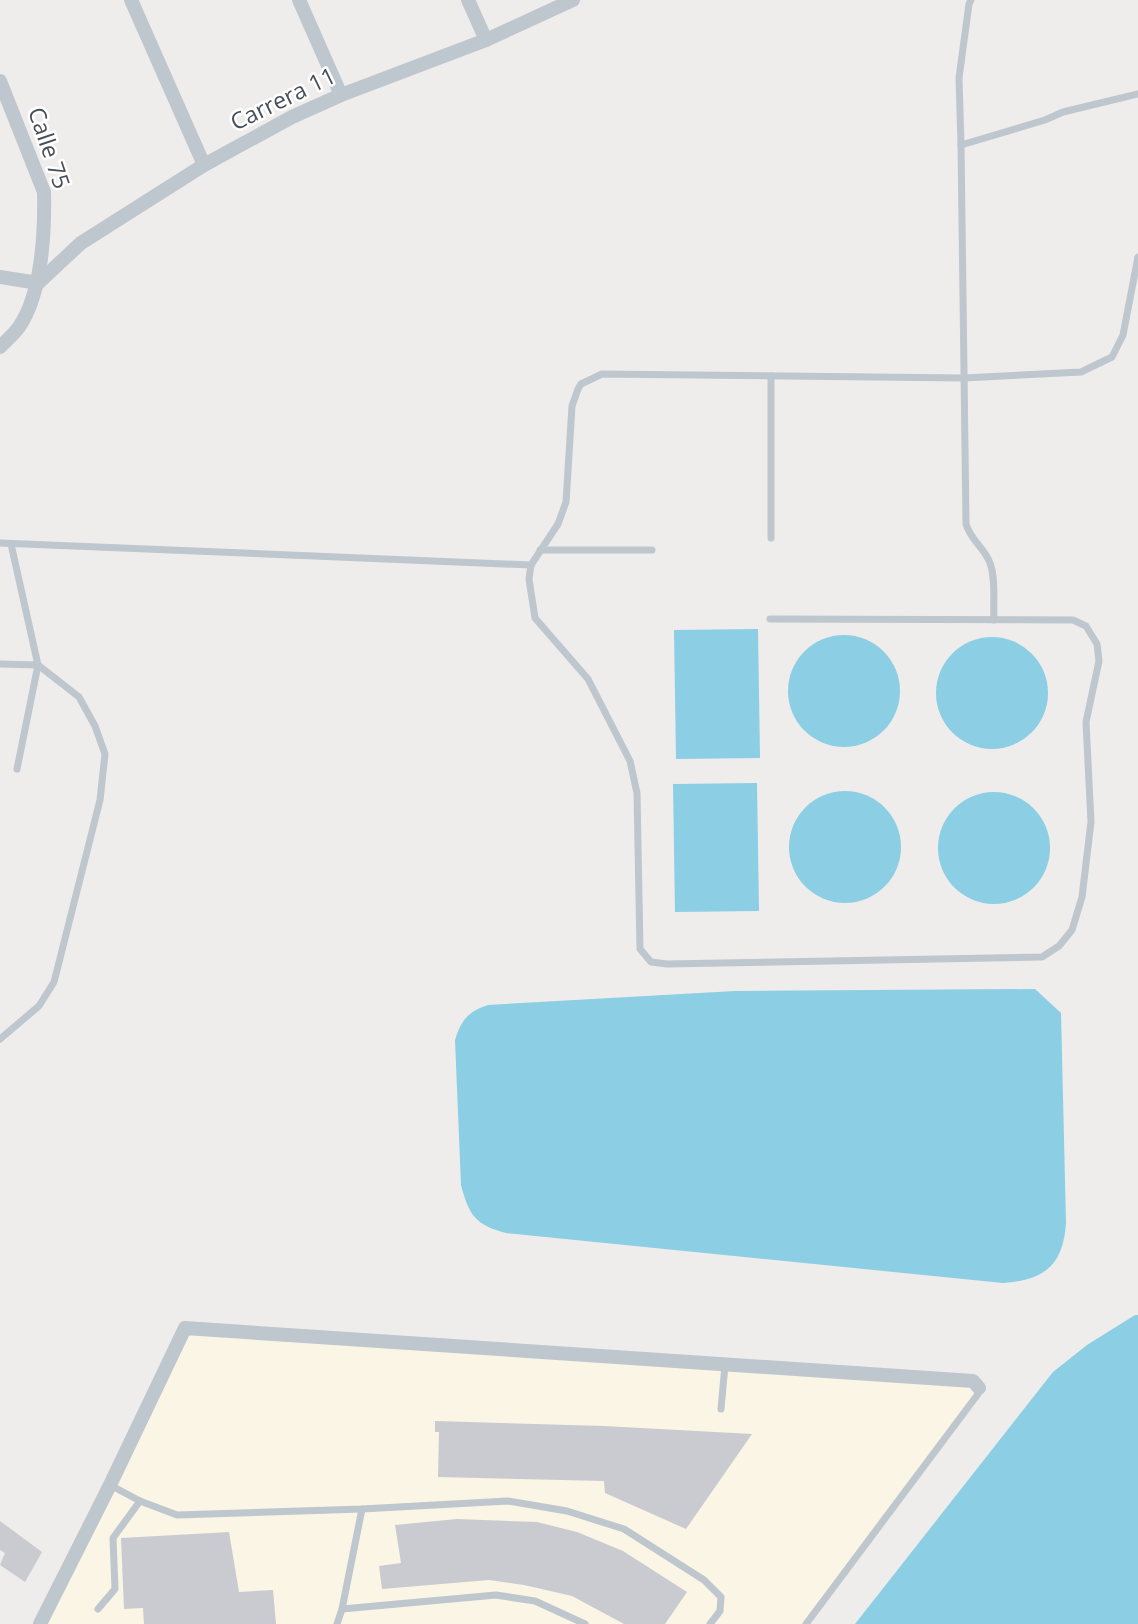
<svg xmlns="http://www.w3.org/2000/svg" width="1138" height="1624" font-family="'Open Sans',sans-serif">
  <rect width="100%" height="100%" fill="#efecec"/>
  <!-- commercial -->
  <path fill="#faf5e5" d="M185,1328L979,1388L806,1624H40Z"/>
  <!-- water -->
  <g fill="#8ccee4">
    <path d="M758,629L760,758L676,759L674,630Z"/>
    <circle cx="844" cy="691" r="56"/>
    <circle cx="992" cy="693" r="56"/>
    <path d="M757,783L759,911L675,912L673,784Z"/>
    <circle cx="845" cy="847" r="56"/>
    <circle cx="994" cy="848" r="56"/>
    <path d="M1035,989L1061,1013L1066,1223C1063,1265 1045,1280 1003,1283L506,1233C475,1225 469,1215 461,1185L455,1040C461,1020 469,1011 488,1005L735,991Z"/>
    <path d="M1135,1315H1138V1624H855L1053,1372L1087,1345Z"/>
  </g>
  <!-- building -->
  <g fill="#cacbd1">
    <path d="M435,1421L604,1426L752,1434L686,1529L605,1493L604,1481L438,1477L439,1432H435Z"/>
    <path d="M457,1519L537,1522L577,1532L623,1551L687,1592L665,1624H624L572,1596L524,1585L489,1580L382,1589L379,1566L401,1563L395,1525Z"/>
    <path d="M0,1521L42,1552L25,1582L0,1565L5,1553L0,1550Z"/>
    <path d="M229,1532L239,1592L273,1590L276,1624H144L143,1608L124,1609L121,1538Z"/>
  </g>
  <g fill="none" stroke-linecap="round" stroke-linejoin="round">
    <!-- lane -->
    <g stroke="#bec6ce" stroke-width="7">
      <path d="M971,0L969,4L959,78L961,145L966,524C971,541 984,547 990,563C996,579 993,603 994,620"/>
      <path d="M961,145L1045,120L1063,112L1138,94"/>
      <path d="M771,376V538"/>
      <path d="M0,543L531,565"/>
      <path d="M11,544L38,665L17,769"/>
      <path d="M540,550H652"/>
      <path d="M770,619L1073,620L1086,626L1097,644L1099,661L1086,722L1091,822L1082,897L1072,930L1059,946L1042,957L667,964L651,962L640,949L637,793L630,761L588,679L535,618L529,579L531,565L558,524L566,502L572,406L578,389L581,384L602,374L964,378L1081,372L1112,357L1123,335L1138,257"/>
      <path d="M0,664L38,665L79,697L95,726L105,754L100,800L54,982L39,1006L0,1039"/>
      <path d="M721,1409L725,1365"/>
      <path d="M110,1485L140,1501L177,1515L362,1509L508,1501L567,1511L624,1529L704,1580L721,1597L720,1611L710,1624"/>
      <path d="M362,1509L342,1609L496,1595L535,1601L585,1624"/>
      <path d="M98,1609L115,1589L113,1538L140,1501"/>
      <path d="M337,1624L342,1609"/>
      <path d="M806,1624L978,1394L979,1388"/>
    </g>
    <!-- street -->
    <g stroke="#bec6ce" stroke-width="14">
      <path d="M131,0L204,165"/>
      <path d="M299,0L341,95"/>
      <path d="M468,0L486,40"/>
      <path d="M0,81L44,192C45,231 42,294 19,327C14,334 6,341 0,347"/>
      <path d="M0,277L38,283"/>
      <path d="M38,283L81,243L204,165L292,117L341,95L486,40L573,0"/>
      <path d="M40,1624L110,1485L185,1328L973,1381L979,1388"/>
    </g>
  </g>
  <g text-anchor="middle" stroke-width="5" stroke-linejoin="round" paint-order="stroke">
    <!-- street labels -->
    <g font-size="23" fill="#464e58" stroke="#fff">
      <text transform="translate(283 99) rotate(-26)" y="8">Carrera 11</text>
      <text transform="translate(49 148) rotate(71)" y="8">Calle 75</text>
    </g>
  </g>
</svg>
